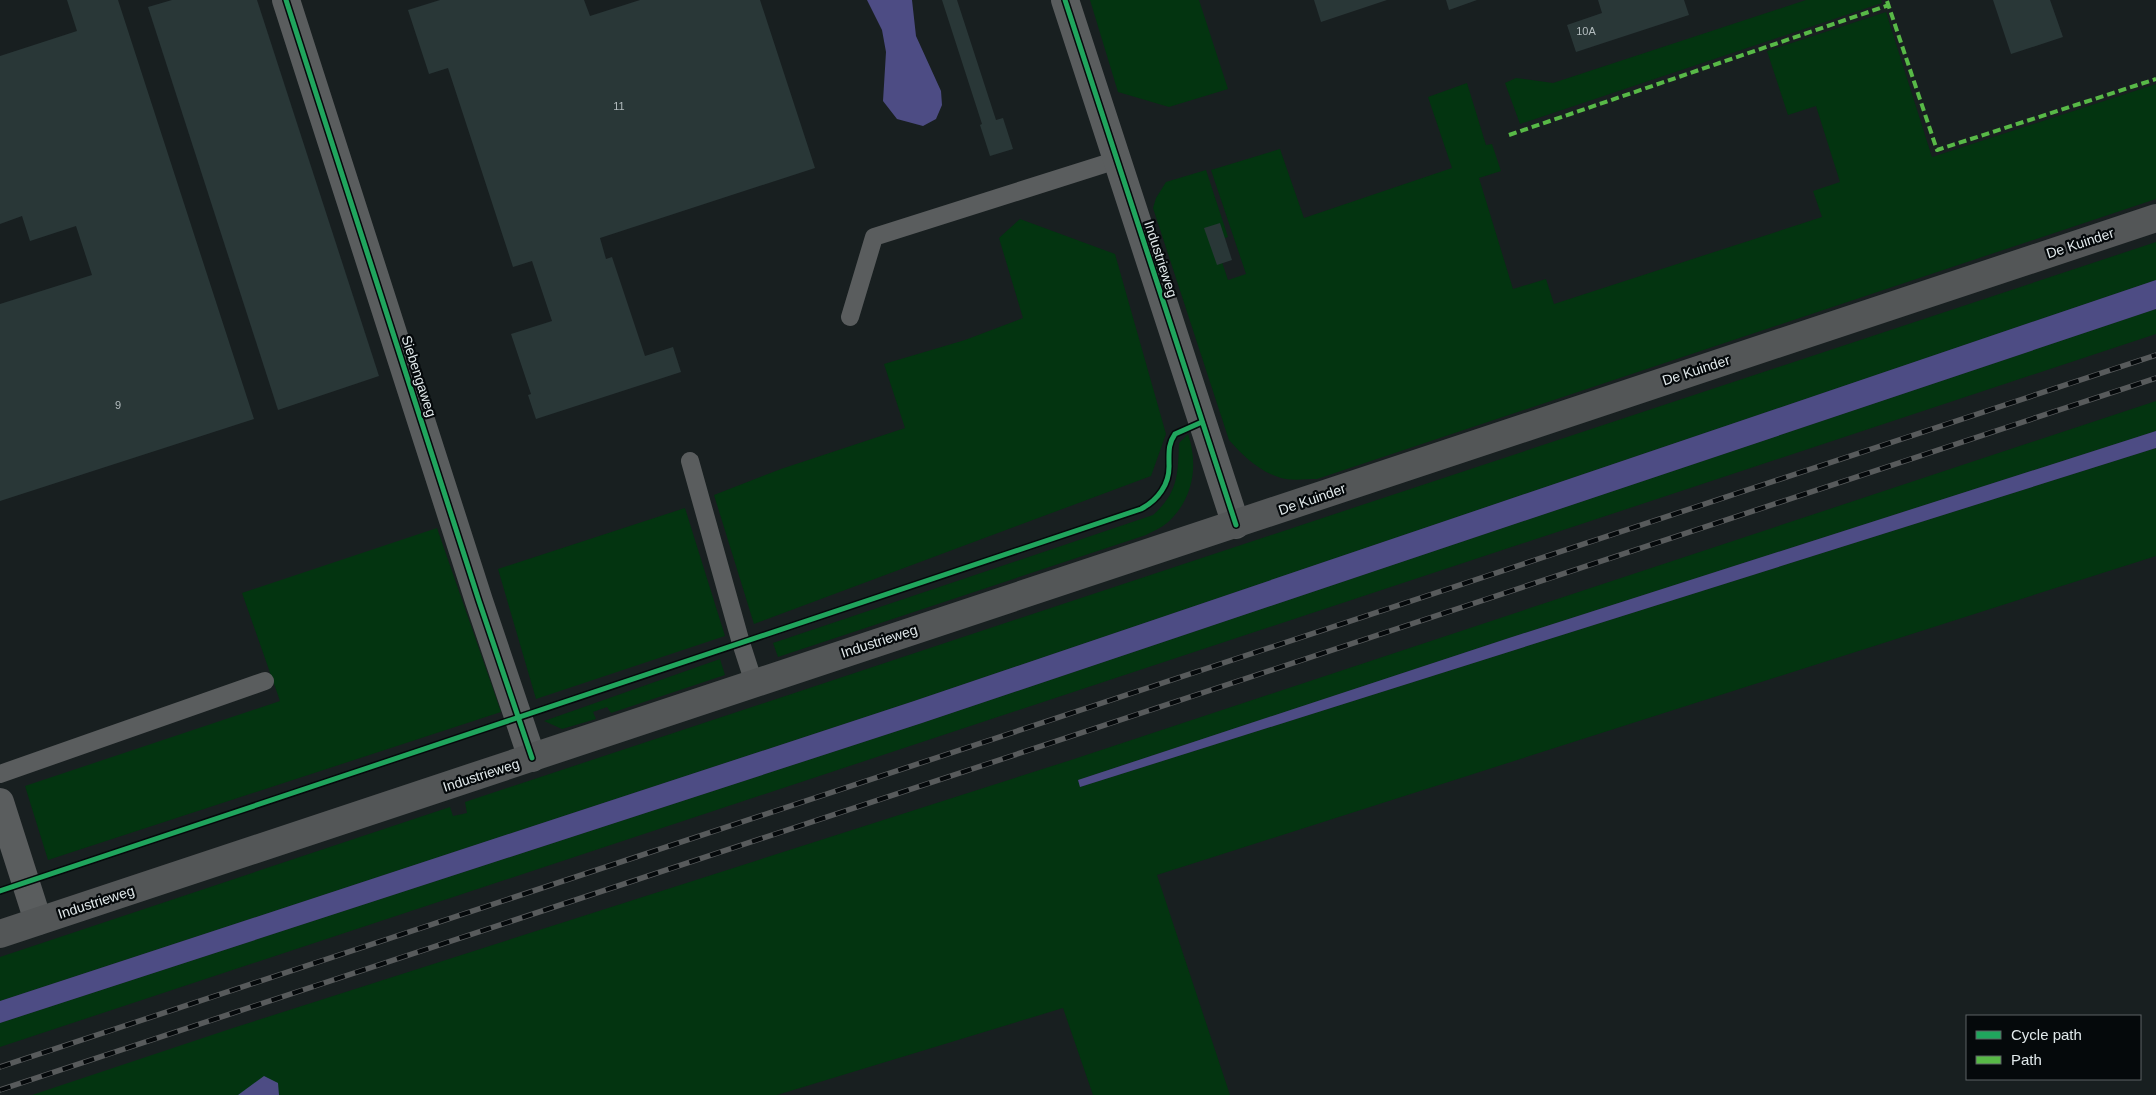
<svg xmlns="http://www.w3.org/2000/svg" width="2156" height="1095" font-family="Helvetica,sans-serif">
  <rect width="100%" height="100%" fill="#181f20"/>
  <!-- green -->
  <g fill="#033410">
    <path d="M1090,0H1199L1228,89L1169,107L1118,92Z"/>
    <path d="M1806,0H1881L1882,3L1520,124L1505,83L1516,78L1553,83Z"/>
    <path d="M1886,12L1932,157L2156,84V199L1317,479C1306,479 1291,481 1281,478C1260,472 1243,456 1229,440L1153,208L1156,198L1166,182L1206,170L1228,237L1215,241L1228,280L1246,274L1211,170L1280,149L1304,218L1452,168L1428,97L1467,83L1486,145L1492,144L1501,171L1479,178L1513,289L1546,279L1554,304L1822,217L1813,191L1840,182L1816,106L1788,115L1767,51Z"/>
    <path d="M1020,219L1115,254L1166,434L1151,476L754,624L714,495L781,469L905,428L884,364L965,340L1023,318L999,238Z"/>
    <path d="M2156,242V280L914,701L0,1001V957L450,807L453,816L467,813L465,802Z"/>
    <path d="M2156,309V334L0,1047V1023L922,723Z"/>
    <path d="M2156,401V431L1509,638L1078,780L1080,787L2156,448V556L1157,875L1230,1095H1093L1063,1008L777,1095H32L233,1028L1071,760Z"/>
    <path d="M1188,434C1199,466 1193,500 1167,523C1161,528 1153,531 1146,535L778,657L773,643L1153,515C1178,493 1178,474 1179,443Z"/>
    <path d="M685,508L725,636L536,699L498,569Z"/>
    <path d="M437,528L501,712L48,860L25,786L280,701L242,593Z"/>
    <path d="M720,659L725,675L611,713L607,707L593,712L596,719L562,729L544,721Z"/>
  </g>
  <!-- water -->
  <g fill="#4d4c84">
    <path d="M867,0H912L916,36L941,91L942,105L936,119L923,126L897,119L883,101L886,52L882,30Z"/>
    <path d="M2156,280V309L922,723L0,1023V1001L914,701Z"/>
    <path d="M2156,431V448L1080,787L1078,780L1509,638Z"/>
    <path d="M264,1076L278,1083L279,1095H238Z"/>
  </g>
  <!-- building -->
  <g fill="#293737">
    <path d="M67,0H118L254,419L0,501V304L92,275L76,226L30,241L22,216L0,224V56L77,31Z"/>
    <path d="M172,0H257L379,376L278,410L148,7Z"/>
    <path d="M440,0H584L590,16L640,0H760L815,168L600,238L606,259L612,257L645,356L673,347L681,372L536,419L528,395L531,394L511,334L552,321L532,261L513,267L448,68L429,74L408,10Z"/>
    <path d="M942,0H957L996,120L1003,118L1013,149L990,156L980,125L982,124Z"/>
    <path d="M1314,0H1387L1321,22Z"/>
    <path d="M1446,0H1477L1449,10Z"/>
    <path d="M1598,0H1684L1689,15L1576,52L1567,25L1602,13Z"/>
    <path d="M1993,0H2050L2063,37L2011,54Z"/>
    <path d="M1220,223L1232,260L1217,265L1204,228Z"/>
  </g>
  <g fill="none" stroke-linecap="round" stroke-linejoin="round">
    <!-- service -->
    <g stroke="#5a5d5e" stroke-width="18">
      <path d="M850,317L874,237L1117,160"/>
      <path d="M690,461L741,643L754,683"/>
      <path d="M0,774L265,681"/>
    </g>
    <!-- minor -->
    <g stroke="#5a5d5e" stroke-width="28">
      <path d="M286,0L479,601L532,758"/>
      <path d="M1065,0L1236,525"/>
      <path d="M0,802L38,921"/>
    </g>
    <!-- secondary -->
    <path stroke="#535657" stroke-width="28" d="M0,934L2156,218"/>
    <!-- rail casing -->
    <g stroke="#585b5c" stroke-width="5.5">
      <g id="rail">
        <path d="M0,1067L2156,355"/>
        <path d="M0,1090L2156,378"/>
      </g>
    </g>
    <!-- rail -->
    <use href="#rail" stroke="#05090b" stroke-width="4" stroke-dasharray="11" stroke-linecap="butt"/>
    <!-- quiet -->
    <g stroke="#58b947" stroke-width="4" stroke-dasharray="8 4" stroke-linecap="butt">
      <path d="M1887,1L1937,150L2156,79"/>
      <path d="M1509,135L1889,5"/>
    </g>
    <!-- cycleway casing -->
    <g stroke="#05090b" stroke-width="8">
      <g id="cycleway">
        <path d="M286,0L479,601L532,758"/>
        <path d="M1065,0L1236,525"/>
        <path d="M0,891L1141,509C1158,500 1170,484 1169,464C1169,452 1168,444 1175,434L1202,422"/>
      </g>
    </g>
    <!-- cycleway -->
    <use href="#cycleway" stroke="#20a55d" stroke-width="5"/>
  </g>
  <g text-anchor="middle" stroke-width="4.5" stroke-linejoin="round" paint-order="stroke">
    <!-- number labels -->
    <g font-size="11" fill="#b3bcbe">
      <text x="1586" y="35">10A</text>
      <text x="619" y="110">11</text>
      <text x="118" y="409">9</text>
    </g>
    <!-- street labels -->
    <g font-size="14" fill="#e1e9eb" stroke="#05090b">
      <text transform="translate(2080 243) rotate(-18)" y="5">De Kuinder</text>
      <text transform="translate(1161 259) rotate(72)" y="5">Industrieweg</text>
      <text transform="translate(1696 370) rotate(-18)" y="5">De Kuinder</text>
      <text transform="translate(419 376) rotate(72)" y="5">Siebengaweg</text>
      <text transform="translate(1312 499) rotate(-19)" y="5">De Kuinder</text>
      <text transform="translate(879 641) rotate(-18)" y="5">Industrieweg</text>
      <text transform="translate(481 775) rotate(-18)" y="5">Industrieweg</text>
      <text transform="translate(96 902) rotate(-18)" y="5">Industrieweg</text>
    </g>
  </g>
  <!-- legend -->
  <rect x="1966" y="1015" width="175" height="65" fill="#05090b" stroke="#5d6365"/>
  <rect x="1976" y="1031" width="25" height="8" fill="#20a55d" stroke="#5d6365"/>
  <text x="2011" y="1040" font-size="15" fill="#e1e9eb">Cycle path</text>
  <rect x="1976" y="1056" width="25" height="8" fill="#58b947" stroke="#5d6365"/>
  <text x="2011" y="1065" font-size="15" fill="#e1e9eb">Path</text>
</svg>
